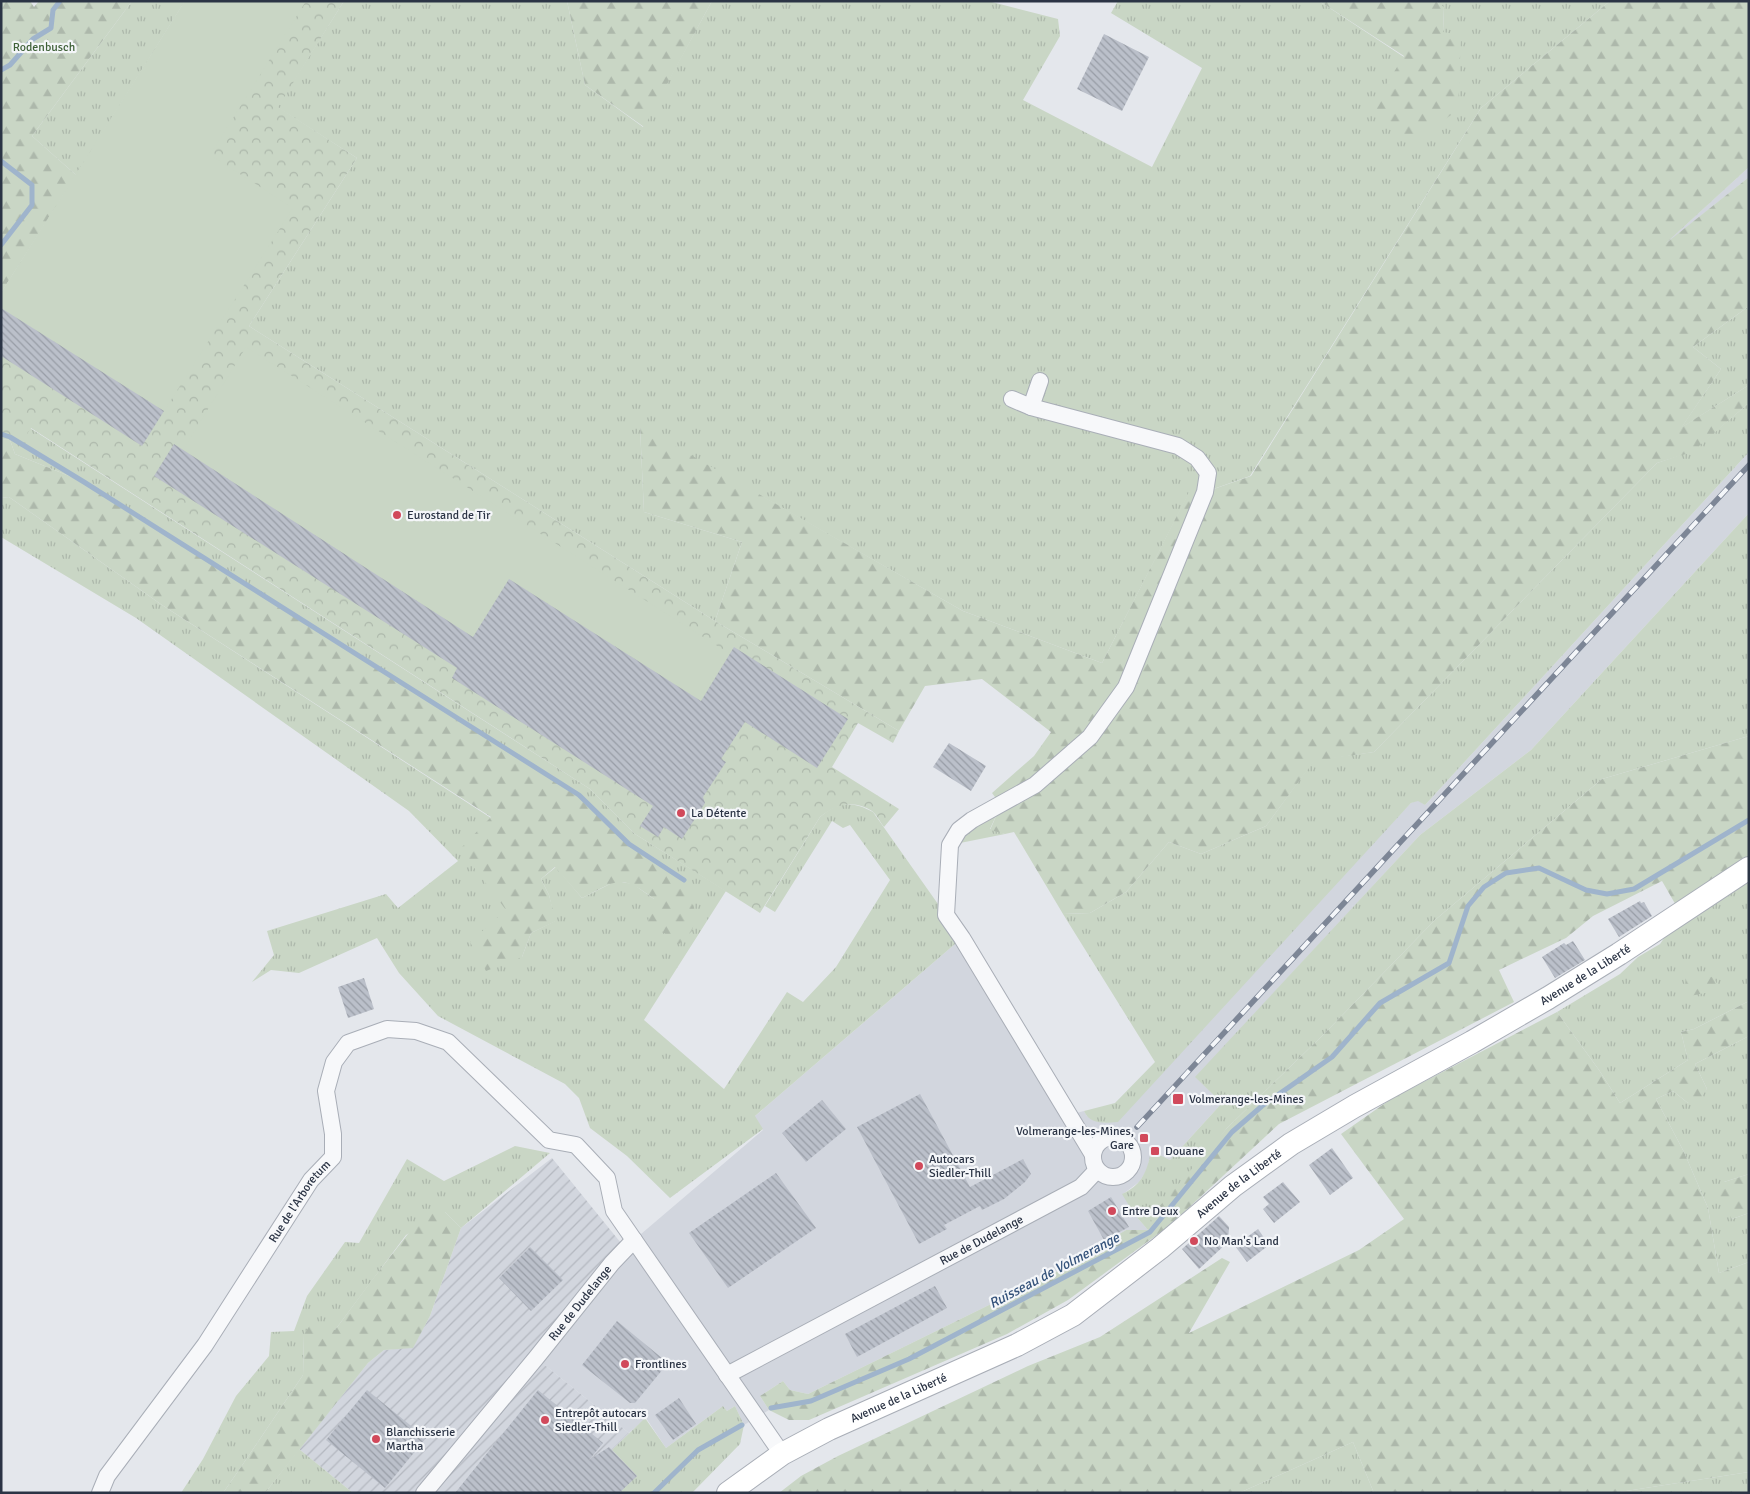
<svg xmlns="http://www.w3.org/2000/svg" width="1750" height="1494" font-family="Signika,sans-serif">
  <defs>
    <pattern id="industrial-furrows" width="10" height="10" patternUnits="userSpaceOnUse" patternTransform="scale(1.25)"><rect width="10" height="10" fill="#d2d6de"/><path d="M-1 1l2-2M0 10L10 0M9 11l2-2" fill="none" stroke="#b4b8c0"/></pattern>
    <pattern id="grass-tufts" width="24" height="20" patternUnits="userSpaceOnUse" patternTransform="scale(1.25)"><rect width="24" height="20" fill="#c9d6c5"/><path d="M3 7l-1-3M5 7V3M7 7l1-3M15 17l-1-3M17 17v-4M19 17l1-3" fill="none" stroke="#adb8ab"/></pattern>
    <pattern id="forest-firs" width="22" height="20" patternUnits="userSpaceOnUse" patternTransform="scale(1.25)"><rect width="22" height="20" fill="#c9d6c5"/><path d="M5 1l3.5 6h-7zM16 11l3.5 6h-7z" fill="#adb8ab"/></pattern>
    <pattern id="park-crowns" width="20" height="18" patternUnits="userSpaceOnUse" patternTransform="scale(1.25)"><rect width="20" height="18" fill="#c9d6c5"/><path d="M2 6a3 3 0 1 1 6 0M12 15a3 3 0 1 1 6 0" fill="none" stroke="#adb8ab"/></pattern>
    <pattern id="building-back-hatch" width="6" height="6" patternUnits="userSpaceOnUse" patternTransform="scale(1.25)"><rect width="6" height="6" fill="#bbc0ca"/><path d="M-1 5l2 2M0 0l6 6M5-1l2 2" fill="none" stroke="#989da6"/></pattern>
  </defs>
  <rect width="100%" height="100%" fill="#e4e7ec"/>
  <!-- built -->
  <g fill="#d2d6de">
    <path d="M1749,167V177L1656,252Z"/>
    <path d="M1749,452V513L1531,750L1420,835L1196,1077L1222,1103L1170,1160L1158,1154L1150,1156L1147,1170L1139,1182L1123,1194L1134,1214L1148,1230H1126L1058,1271L808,1394L790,1390L783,1381L760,1396L769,1410L744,1425L735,1406L727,1411L723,1406L666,1448L646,1418L629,1433L536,1358L634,1240L763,1130L754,1117L962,938L1069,1115L1084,1111L1087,1116L1105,1123L1411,803L1418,800L1425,805Z"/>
  </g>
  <!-- industrial -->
  <path fill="url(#industrial-furrows)" d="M552,1158L625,1248L536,1358L629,1433L612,1450L637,1477L619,1493H353L299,1449L368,1363L384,1350L413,1347L430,1316L461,1228Z"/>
  <!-- grass -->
  <g fill="url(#grass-tufts)">
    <path d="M132,1H185L76,175L32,136Z"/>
    <path d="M344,1H567L585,85L643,127L712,1H988L1058,19L1060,36L1023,100L1152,167L1202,68L1111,13L1118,1H1319L1404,57L1443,32L1444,8L1435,1H1610L1481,108L1250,476L1205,492L1190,491L1102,663L963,611L640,427L644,512L742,542L715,621L249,326L357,158L277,107Z"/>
    <path d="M1749,306V385L1681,428L1721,369L1693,347Z"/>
    <path d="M1749,403V452L1425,805L1418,801L1411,803L1118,1122C1105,1123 1090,1125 1084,1111L1115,1103L1155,1062L1063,914L1090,913L1126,892L1169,842L1201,854L1266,826L1314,760L1374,752L1657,463L1692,451Z"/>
    <path d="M30,428L590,789L635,834L726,891L644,1020L724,1089L787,992L803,1002L836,967L890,880L850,825L843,828L832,821L775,912L765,906L820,817C839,801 852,801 873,812L962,938L755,1116L763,1129L670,1198L627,1156L590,1128L579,1098L565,1084L438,1016L399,973L377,938L299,973L271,970L252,982L274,955L267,931L386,894L398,908L458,861L409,811L136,618L1,537V498L9,497L162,605L491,818L506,910L522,957L531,933L555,921L549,895L541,879L556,867L582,898L616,881L633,884L654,899L684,880L629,844L579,795L84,482L15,454L10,440L1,439V432L20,443Z"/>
    <path d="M1749,513V736L1602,779L1435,920L1322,1036L1227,1128L1148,1230L1134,1214L1122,1194C1140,1186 1146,1174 1150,1156L1158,1154L1170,1160L1222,1103L1195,1077L1420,835L1531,750Z"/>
    <path d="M1001,805L990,829L1005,834L950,845Z"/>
    <path d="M1749,868V1001L1694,1029L1681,1032L1688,1060L1620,1103L1599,1070L1557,1012L1620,974L1638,957L1660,944L1681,914Z"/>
    <path d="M1749,1036V1174L1724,1182L1732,1219L1749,1213V1262L1719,1273L1708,1208L1684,1152L1656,1099L1673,1091L1688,1103L1707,1089L1695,1064Z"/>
    <path d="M515,1146L550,1153L461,1228L445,1212L406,1235L335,1330L304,1334L303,1375L241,1467L223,1493H181L203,1459L236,1396L269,1356L271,1332L294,1331L307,1296L345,1242L359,1243L407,1159L444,1181Z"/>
    <path d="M723,1406L727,1411L735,1406L744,1425L740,1444L692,1493H619L637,1476L612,1450L645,1418L666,1448Z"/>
    <path d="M1353,1442L1374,1493H1239Z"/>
    <path d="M299,1449L353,1493H265Z"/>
    <path d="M1749,1472V1493H1613Z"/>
  </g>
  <!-- forest -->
  <g fill="url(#forest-firs)">
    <path d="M1,1H30L34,7L39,1H132L32,136L76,175L1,293Z"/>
    <path d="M567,1H712L644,127L585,85Z"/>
    <path d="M1319,1H1435L1444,7L1443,32L1461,35L1458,110L1411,144L1372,107L1404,56Z"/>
    <path d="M1610,1H1749V167L1665,244L1749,177V306L1693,347L1721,369L1682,427L1749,385V403L1692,452L1657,463L1374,752L1314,761L1266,826L1201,854L1169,842L1126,892L1090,913L1063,914L1014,832L1005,834L990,830L1001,805L992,793L1034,756L1051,732L982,679L925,686L899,731L715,621L742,542L644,512L640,426L963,611L1102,663L1190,490L1205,492L1251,476L1481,108Z"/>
    <path d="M1,439L10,440L15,454L84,482L579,795L629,844L684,880L696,915L692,931L679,944L648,921L654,899C620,873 618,880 582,898L555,867L541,879L549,895L556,921L531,933L522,957L486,971L470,942L506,910L460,849L491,817L162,605L9,497L1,498Z"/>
    <path d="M1749,736V868L1681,914L1662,881L1593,916L1566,938L1499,970L1514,1002L1279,1124L1169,1226L1068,1300L1007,1334L809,1420H789L769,1410L760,1396L783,1381L790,1390L808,1394L1058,1271L1126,1230H1148L1152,1215L1227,1128L1322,1036L1435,920L1602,779Z"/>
    <path d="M1698,975L1713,977L1719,987L1710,992L1690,996L1685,990L1686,977Z"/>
    <path d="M1749,1001V1036L1695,1064L1707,1089L1697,1102L1688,1103L1673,1091L1656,1099L1684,1152L1708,1208L1719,1273L1749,1262V1472L1613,1493H1374L1353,1442L1239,1493H779L801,1476L838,1456L1028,1366L1100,1337L1222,1258L1230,1262L1189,1333L1359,1250L1404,1219L1341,1134L1391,1099L1557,1012L1599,1070L1620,1103L1688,1060L1681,1032L1694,1029Z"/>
    <path d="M1749,1174V1213L1732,1219L1718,1194L1724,1182Z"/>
    <path d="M425,1212H445L461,1228L430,1316L413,1348L384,1350L368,1363L265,1493H223L241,1467L303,1375L304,1334L310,1325L335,1330L372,1280Z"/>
  </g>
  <!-- park -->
  <path fill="url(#park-crowns)" d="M185,1H344L278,107L357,158L249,326L715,621L899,731L893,743L858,723L832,767L899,809L884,827C880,822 877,815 872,811C854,799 836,804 820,817L760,913L635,834L590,789L31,428L21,443L1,432V293Z"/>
  <!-- pitch -->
  <g fill="#c9d6c5">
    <path d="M185,1H306L210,155L293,208L164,411L1,308V293Z"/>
    <path d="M246,347L730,654L701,701L509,579L473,637L183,450Z"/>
  </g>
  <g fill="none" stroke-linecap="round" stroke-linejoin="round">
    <!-- stream -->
    <g stroke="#9fb4cc" stroke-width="5">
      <path d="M1,70L10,65L33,39L51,28L53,10L60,1"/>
      <path d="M1,161L32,185V205L1,245"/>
      <path d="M1,434L10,437L84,482L579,795L629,844L684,880"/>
      <path d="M771,1408L811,1401L909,1359L1150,1232L1232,1132L1262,1106L1332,1057L1380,1003L1449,963L1468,906L1484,887L1506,873L1539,868L1586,890L1607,894L1634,889L1749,820"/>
      <path d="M654,1493L698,1450L742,1425"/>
    </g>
  </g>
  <!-- building -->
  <g fill="url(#building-back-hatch)">
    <path d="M1104,34L1149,57L1122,111L1077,89Z"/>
    <path d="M1,308L164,411L142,446L1,356Z"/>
    <path d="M174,444L473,637L509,579L701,701L734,647L848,719L817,768L745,722L721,759L726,762L703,797L705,803L682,839L664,827L658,837L640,826L653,806L452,678L457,668L154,476Z"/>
    <path d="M949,743L986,766L971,791L933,767Z"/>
    <path d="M1640,901L1641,903L1644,902L1652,916L1619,937L1608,919Z"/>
    <path d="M1573,941L1585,960L1555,978L1542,957L1564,943L1566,945Z"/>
    <path d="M364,978L374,1009L348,1018L338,987Z"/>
    <path d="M920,1094L970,1187L1023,1159L1031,1174L1025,1182L1004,1199L982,1210L980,1206L944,1225L947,1229L919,1244L857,1127Z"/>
    <path d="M822,1100L846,1129L806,1162L782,1133Z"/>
    <path d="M1332,1148L1353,1178L1330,1195L1309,1165Z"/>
    <path d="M776,1173L816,1228L728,1288L689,1233Z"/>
    <path d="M1283,1182L1300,1202L1274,1223L1263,1209L1269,1204L1263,1197Z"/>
    <path d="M1111,1197L1129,1227L1104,1240L1088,1211Z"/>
    <path d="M1219,1216L1229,1227L1228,1242L1199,1269L1182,1249Z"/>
    <path d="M1258,1229L1269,1245L1247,1262L1235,1246Z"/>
    <path d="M530,1247L563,1280L531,1311L499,1278Z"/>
    <path d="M935,1286L947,1308L857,1357L845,1334Z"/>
    <path d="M617,1321L668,1363L635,1403H630L582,1365Z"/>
    <path d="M367,1390L426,1438L385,1488L326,1440Z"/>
    <path d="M538,1390L603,1443L589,1460L609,1447L637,1476L619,1493H455Z"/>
    <path d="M679,1398L696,1424L673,1440L655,1415Z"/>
  </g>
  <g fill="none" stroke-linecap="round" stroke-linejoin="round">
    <!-- street casing -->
    <g stroke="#a9aeb7" stroke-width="18">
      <g id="street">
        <path d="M1040,381L1031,407L1178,446L1197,458L1208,473L1205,492L1126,687L1090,737L1035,785L972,820L959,830L950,845L946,915L962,938L1092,1153"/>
        <path d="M1012,399L1031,407"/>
        <circle cx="1113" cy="1157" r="20"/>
        <path id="s1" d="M727,1375L1081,1187L1097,1170"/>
        <path id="s2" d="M100,1493L107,1476L205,1345L311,1180L333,1157V1134L326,1091L334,1062L348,1043L387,1029L416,1031L448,1042L549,1140L576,1145L607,1178L614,1211L634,1240"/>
        <path id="s3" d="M424,1493L536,1358L612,1263L634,1240L782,1454"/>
      </g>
    </g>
    <!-- secondary casing -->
    <g stroke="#a9aeb7" stroke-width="24">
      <g id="secondary">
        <path id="s4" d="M728,1493L782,1454L829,1429L1017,1345L1073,1315L1160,1248L1233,1186L1291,1144L1355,1106L1472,1042L1548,998L1619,954L1749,868"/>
      </g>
    </g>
    <!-- street -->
    <use href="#street" stroke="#f7f8fa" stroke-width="16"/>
    <!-- secondary -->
    <use href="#secondary" stroke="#fff" stroke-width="22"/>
    <!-- rail casing -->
    <g stroke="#7d8696" stroke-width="5.5">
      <path id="rail" d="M1137,1127L1749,465"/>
    </g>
    <!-- rail -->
    <use href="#rail" stroke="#f4f6f9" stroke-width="4" stroke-dasharray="11" stroke-linecap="butt"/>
  </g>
  <!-- markers -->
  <g fill="#d1495b" stroke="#f4f6f9" stroke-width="2">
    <circle cx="397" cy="515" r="5"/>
    <circle cx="681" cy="813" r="5"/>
    <rect x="1172" y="1093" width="12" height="12" rx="2.5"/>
    <rect x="1139" y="1133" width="10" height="10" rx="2.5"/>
    <rect x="1150" y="1146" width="10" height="10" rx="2.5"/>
    <circle cx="919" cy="1166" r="5"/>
    <circle cx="1112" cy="1211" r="5"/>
    <circle cx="1194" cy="1241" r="5"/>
    <circle cx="625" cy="1364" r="5"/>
    <circle cx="545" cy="1420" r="5"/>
    <circle cx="376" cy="1439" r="5"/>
  </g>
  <g text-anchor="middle" stroke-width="4.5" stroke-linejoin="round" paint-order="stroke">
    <!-- park labels -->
    <g font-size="12" fill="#3f6138" stroke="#f4f6f9">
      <text x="44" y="51">Rodenbusch</text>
    </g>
    <!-- poi labels -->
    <g font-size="12" fill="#2b3445" stroke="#f4f6f9" text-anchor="start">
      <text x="407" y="519">Eurostand de Tir</text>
      <text x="691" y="817">La Détente</text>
      <text x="1189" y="1103">Volmerange-les-Mines</text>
      <text x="1134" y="1135" text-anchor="end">Volmerange-les-Mines,<tspan x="1134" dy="14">Gare</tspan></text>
      <text x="1165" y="1155">Douane</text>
      <text x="929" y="1163">Autocars<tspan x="929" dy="14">Siedler-Thill</tspan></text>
      <text x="1122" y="1215">Entre Deux</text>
      <text x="1204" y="1245">No Man's Land</text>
      <text x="635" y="1368">Frontlines</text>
      <text x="555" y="1417">Entrepôt autocars<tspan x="555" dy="14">Siedler-Thill</tspan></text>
      <text x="386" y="1436">Blanchisserie<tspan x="386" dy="14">Martha</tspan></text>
    </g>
    <!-- street labels -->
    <g font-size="12" fill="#2b3445" stroke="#f4f6f9">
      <text dy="4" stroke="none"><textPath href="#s4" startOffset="1006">Avenue de la Liberté</textPath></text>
      <text dy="4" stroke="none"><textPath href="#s4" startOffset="601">Avenue de la Liberté</textPath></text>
      <text dy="4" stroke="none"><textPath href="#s2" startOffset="354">Rue de l'Arboretum</textPath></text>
      <text dy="4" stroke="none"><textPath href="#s1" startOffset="288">Rue de Dudelange</textPath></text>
      <text dy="4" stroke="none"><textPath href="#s3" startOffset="246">Rue de Dudelange</textPath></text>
      <text dy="4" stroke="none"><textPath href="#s4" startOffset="196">Avenue de la Liberté</textPath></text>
    </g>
    <!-- water labels -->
    <g font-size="14" font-style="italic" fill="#34527a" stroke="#f4f6f9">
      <text transform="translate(1054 1270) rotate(-28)" y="5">Ruisseau de Volmerange</text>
    </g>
  </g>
  <!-- border -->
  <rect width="1750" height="1494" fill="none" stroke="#2b3445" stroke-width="5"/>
</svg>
